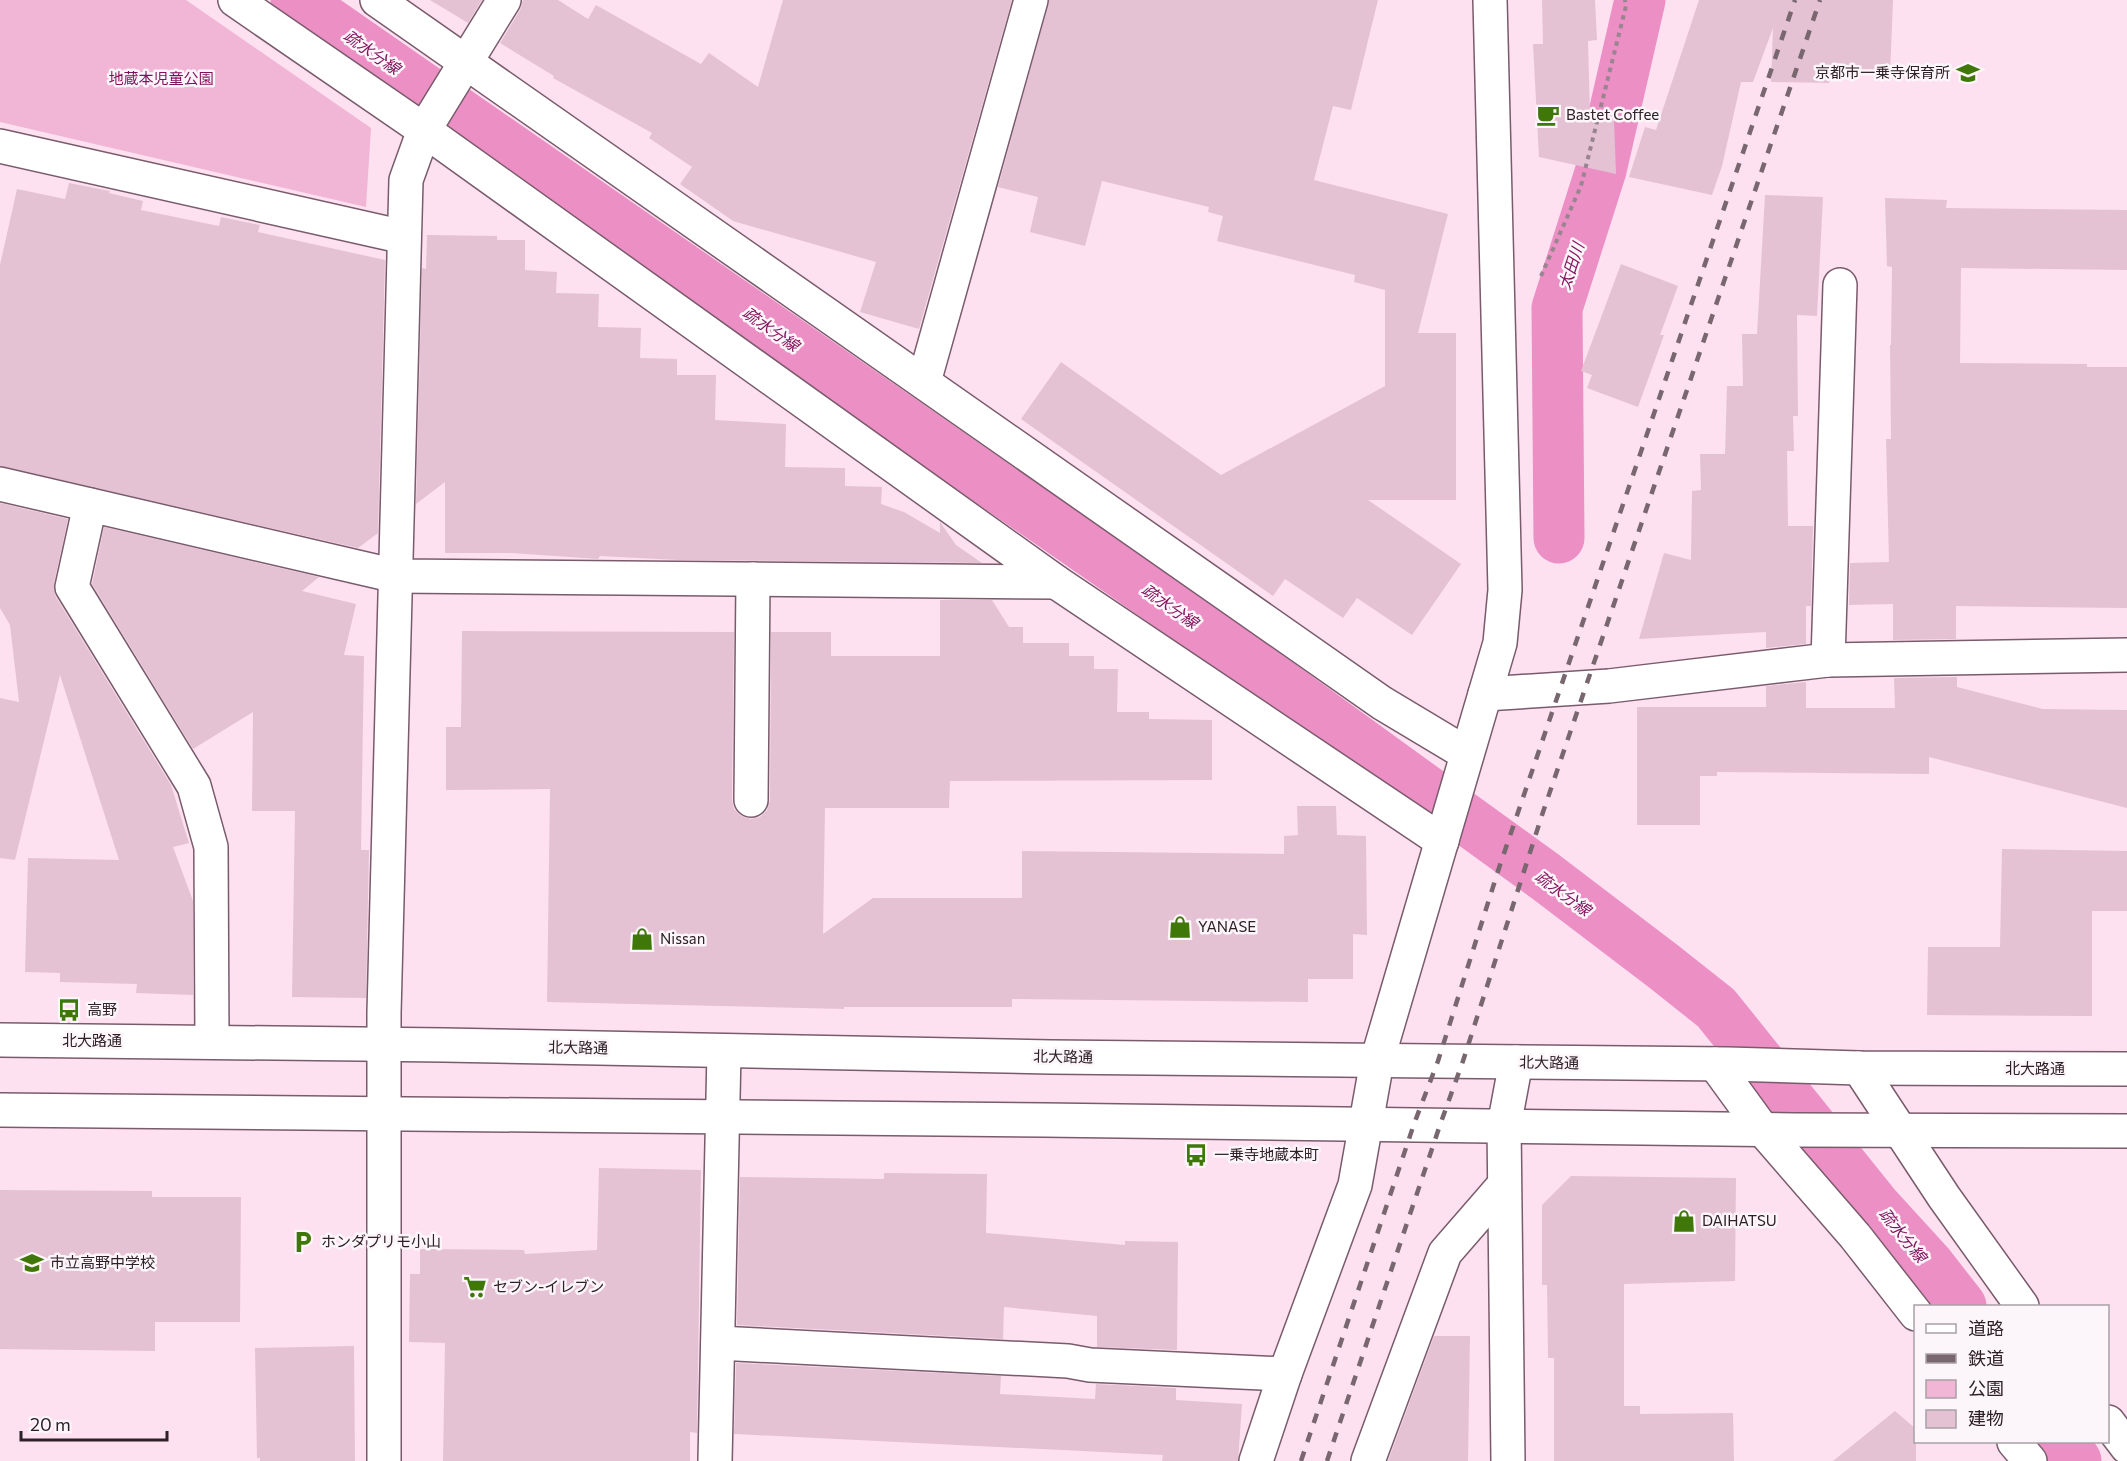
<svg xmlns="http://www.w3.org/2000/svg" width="2127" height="1461" font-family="Commissioner,'Noto Sans JP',sans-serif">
  <rect width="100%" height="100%" fill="#fde1f0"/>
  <!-- green -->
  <path fill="#f1b5d6" d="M0,0H186L371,128L366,207L0,122Z"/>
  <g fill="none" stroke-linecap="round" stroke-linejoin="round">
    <!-- canal -->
    <g stroke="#ec8fc5" stroke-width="51">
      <path d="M296,0L1217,639L1546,877L1663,966L1716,1008L1876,1207L1929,1265L1961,1306"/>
      <path d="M1559,538L1557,308L1601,170L1640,0"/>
      <path d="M2063,1442L2076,1461"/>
    </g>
  </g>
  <!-- building -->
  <g fill="#e4c2d4">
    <path d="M430,0H482L468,23Z"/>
    <path d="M523,0H558L588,19L596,5L701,64L709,53L758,87L783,0H1012L919,329L860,312L876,262L733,221L680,184L692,167L649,138L652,133L553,78L554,76L500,43L520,10Z"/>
    <path d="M1049,0H1378L1351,110L1333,106L1314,180L1448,214L1418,333H1456V500H1368L1461,564L1412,635L1357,598L1343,618L1285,579L1273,596L1021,419L1061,362L1221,475L1385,386V290L1354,282L1355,275L1217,241L1223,216L1208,212L1209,207L1102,181L1085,246L1030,232L1038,197L998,187Z"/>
    <path d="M1542,0H1595L1597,40L1588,41L1590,115L1614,120L1616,174L1539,157L1533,44H1543Z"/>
    <path d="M1699,0H1893L1890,74L1830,73L1829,83L1771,82L1773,28L1753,82H1741L1722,166L1712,195L1629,177L1645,127L1656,130Z"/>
    <path d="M69,183L110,191L109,193L143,201L141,210L219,226L221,217L260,225L258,232L385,260L378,533L358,548L0,466V265L17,189L65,199Z"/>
    <path d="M1765,195L1823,197L1817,316L1797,315L1798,416H1793L1794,451H1787L1788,526H1813L1811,606H1806V644L1766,648V632L1639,639L1664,553L1691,560L1692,491L1701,490L1700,454H1725L1727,386H1743L1742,334H1757Z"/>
    <path d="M1885,198L1947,200L1946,208L2127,210V270L1961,268L1960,363L2087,364V367H2127V608L1956,606V639L1893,640V604L1849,605L1850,563L1889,562L1886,439H1891L1890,345H1891L1892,267L1887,266Z"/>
    <path d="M427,235L497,236V240H525V270L557,272L556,293L599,294L598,327L641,328L640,358L677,359V375H716L715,420L786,424L785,467L845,468V486L882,487L881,504L904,512L940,533V522L956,545L982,563L678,560L600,556L598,559L512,553H445V482L416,504L422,268L426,269Z"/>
    <path d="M1621,264L1678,286L1660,335H1664L1638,407L1587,388L1592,375L1581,371Z"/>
    <path d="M0,503L68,519L54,583L56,597L171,785L189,843L173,847L193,901V995L136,993L137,984L60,982V973L25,972L28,858L119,860L60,675L15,860L0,858V698L19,702L10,625L0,608Z"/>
    <path d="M104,527L319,577L302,591L356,604L344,655L364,656L361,850H369L366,998L292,997L295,811H252L253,712L193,749L92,584Z"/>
    <path d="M940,600H992L1009,627H1023V643H1069V656H1094V669H1118L1117,712H1149V719L1212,720V780L950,781L949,808H825L823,934L873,898H1022V851L1284,854V836L1298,835L1297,806H1336L1337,835L1366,836L1367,935L1353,934V979H1308V1002L1012,999V1007H844V1009L547,1002L550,789L446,790V727H461L462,631L734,632L732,800L734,809L741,816L751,819L760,817L767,810L770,800L771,632H831V656H940Z"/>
    <path d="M1957,677V687L2043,709L2127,710V808L1929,757V774L1717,772V776H1700V825H1637V707H1766V686L1806,682V708H1895L1894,678Z"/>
    <path d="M2002,849L2127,851V911H2092V1016L1927,1015L1928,947H2000Z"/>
    <path d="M599,1168L701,1170L697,1433L690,1432V1461H443L445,1343L409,1342L410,1274H420V1249L524,1250L525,1254L597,1250Z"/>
    <path d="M884,1173L987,1174L986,1233L1125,1245V1241L1178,1242L1177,1350L1097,1347V1316L1004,1307L1003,1339L737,1325L740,1177L884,1179Z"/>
    <path d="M1571,1176L1736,1178L1735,1281L1624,1284V1406H1640V1414L1733,1413L1734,1461H1554V1358H1548L1547,1285H1542V1205Z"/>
    <path d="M0,1190L152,1191V1197H241L240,1322H155V1351L0,1349Z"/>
    <path d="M1434,1336H1470L1468,1461H1388Z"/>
    <path d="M354,1346L355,1461H260V1458H257L255,1348Z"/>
    <path d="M736,1363L1001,1376L1000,1394L1095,1399L1096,1384L1176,1388V1400L1242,1404L1238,1461H1162L1163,1455L734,1434Z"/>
    <path d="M1895,1411L1916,1429V1461H1833Z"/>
  </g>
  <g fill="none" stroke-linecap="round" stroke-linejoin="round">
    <!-- minor casing -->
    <g stroke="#795b6c" stroke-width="36">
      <g id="minor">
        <path d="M235,0L424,130L1056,582L1442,841"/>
        <path d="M377,0L1382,703L1467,754"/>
        <path d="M0,146L404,237"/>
        <path d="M924,382L1031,0"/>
        <path d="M0,484L396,576L1056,582"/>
        <path d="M90,505L72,587L194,786L211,847L212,1042"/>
        <path d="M1828,660L1840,285"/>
        <path d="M1485,694L1609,686L1828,660L2127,655"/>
        <path d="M751,800L753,579"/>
        <path d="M1715,1064L1763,1130L1855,1236L1916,1314"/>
        <path d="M1859,1068L1944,1197L2022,1306"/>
        <path d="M718,1343L1068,1361L1090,1365L1285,1374"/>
        <path d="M2108,1422L2127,1447"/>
        <path d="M2014,1442L2030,1461"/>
        <path d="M384,1461V1013L406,180L424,130L504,0"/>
        <path d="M715,1461L724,1052"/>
        <path d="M1256,1461L1285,1374L1355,1185L1377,1061L1500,643L1505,590L1490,0"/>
        <path d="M1368,1461L1445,1253L1504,1185"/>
        <path d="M1508,1461L1504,1126L1516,1062"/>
      </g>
    </g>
    <!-- major casing -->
    <g stroke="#795b6c" stroke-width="36">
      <g id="major">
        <path d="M0,1040L444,1045L1051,1057L1728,1064L1859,1068L2127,1069"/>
        <path d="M0,1110L1044,1120L1795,1130L2127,1131"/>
      </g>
    </g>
    <!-- path -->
    <path stroke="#998590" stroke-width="4" stroke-dasharray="4.5 4.5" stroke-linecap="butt" d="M1541,276L1581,186L1626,6L1625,0"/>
    <!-- minor -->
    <use href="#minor" stroke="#fff" stroke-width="33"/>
    <!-- major -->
    <use href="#major" stroke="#fff" stroke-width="33"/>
    <!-- rail -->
    <g stroke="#796770" stroke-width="4.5" stroke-dasharray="10 10" stroke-linecap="butt">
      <path d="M1301,1461L1414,1124L1438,1061L1499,868L1795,0"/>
      <path d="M1327,1461L1440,1125L1463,1061L1543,812L1820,0"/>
    </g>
  </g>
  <!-- icons -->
  <defs>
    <g id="school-bare" transform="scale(1.8)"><path d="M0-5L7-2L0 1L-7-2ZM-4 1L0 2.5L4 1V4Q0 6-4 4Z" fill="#3f7709" stroke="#fcf5f9" stroke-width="2.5" paint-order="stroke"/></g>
    <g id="cafe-bare" transform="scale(1.8)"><path d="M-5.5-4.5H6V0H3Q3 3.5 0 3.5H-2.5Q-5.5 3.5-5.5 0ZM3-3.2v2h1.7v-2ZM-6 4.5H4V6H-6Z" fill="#3f7709" stroke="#fcf5f9" stroke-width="2.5" paint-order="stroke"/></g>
    <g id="shop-bare" transform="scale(1.8)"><path d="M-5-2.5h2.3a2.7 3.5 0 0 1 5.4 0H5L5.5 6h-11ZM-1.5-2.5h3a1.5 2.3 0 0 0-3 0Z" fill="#3f7709" stroke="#fcf5f9" stroke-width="2.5" paint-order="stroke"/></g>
    <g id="bus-bare" transform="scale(1.8)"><path d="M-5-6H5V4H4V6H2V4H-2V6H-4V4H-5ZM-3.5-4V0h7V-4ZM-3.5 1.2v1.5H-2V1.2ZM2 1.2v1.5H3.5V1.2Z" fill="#3f7709" stroke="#fcf5f9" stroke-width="2.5" paint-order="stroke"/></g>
    <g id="parking-bare" transform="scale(1.8)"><path d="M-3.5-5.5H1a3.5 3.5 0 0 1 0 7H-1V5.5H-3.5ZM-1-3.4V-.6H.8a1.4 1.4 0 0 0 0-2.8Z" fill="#3f7709" stroke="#fcf5f9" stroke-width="2.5" paint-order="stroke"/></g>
    <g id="supermarket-bare" transform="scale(1.8)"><path d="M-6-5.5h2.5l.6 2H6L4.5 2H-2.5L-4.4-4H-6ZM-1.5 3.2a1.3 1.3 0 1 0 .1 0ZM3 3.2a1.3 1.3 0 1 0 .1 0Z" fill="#3f7709" stroke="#fcf5f9" stroke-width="2.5" paint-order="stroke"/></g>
  </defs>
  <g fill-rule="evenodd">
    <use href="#school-bare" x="1968" y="73"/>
    <use href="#cafe-bare" x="1548" y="115"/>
    <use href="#shop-bare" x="1180" y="927"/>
    <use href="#shop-bare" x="642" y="939"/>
    <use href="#bus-bare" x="69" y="1010"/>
    <use href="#bus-bare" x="1196" y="1155"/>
    <use href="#shop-bare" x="1684" y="1221"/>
    <use href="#parking-bare" x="303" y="1242"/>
    <use href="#school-bare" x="32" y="1263"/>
    <use href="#supermarket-bare" x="475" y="1287"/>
  </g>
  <g text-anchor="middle" stroke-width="5" stroke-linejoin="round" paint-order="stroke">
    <!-- poi labels -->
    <g font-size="15" fill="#2d2127" stroke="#fcf5f9" text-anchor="start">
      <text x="1950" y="78" text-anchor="end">京都市一乗寺保育所</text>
      <text x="1566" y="120">Bastet Coffee</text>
      <text x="1198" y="932">YANASE</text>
      <text x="660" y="944">Nissan</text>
      <text x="87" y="1015">高野</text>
      <text x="1214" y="1160">一乗寺地蔵本町</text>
      <text x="1702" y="1226">DAIHATSU</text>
      <text x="321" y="1247">ホンダプリモ小山</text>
      <text x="50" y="1268">市立高野中学校</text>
      <text x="493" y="1292">セブン-イレブン</text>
    </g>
    <!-- park labels -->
    <g font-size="15" fill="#7e105c" stroke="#fcf5f9">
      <text x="161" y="84">地蔵本児童公園</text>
    </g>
    <!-- street labels -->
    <g font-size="15" fill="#2d2127" stroke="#fcf5f9">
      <text x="92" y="1046">北大路通</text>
      <text transform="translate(578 1048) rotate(1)" y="5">北大路通</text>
      <text transform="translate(1063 1057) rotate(1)" y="5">北大路通</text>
      <text transform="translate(1549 1063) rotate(1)" y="5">北大路通</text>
      <text x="2035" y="1074">北大路通</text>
    </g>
    <!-- water labels -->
    <g font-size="16" font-style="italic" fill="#82155f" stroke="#fcf5f9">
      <text transform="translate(372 52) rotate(35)" y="6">疏水分線</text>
      <text transform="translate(1571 266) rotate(-72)" y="6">太田川</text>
      <text transform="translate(771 329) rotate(35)" y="6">疏水分線</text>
      <text transform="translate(1170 606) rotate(35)" y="6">疏水分線</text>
      <text transform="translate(1563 893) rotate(36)" y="6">疏水分線</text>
      <text transform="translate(1903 1235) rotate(51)" y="6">疏水分線</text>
    </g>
  </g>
  <!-- legend -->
  <rect x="1914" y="1305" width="195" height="138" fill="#fcf5f9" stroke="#a9a0a5" stroke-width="1.5"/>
  <rect x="1926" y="1324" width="30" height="9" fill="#ffffff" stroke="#a9a0a5" stroke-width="1.5"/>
  <text x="1968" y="1335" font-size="18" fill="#2d2127">道路</text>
  <rect x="1926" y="1354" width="30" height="9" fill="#796770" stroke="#a9a0a5" stroke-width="1.5"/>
  <text x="1968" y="1365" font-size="18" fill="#2d2127">鉄道</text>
  <rect x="1926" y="1380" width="30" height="18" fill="#f1b5d6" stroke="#a9a0a5" stroke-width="1.5"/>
  <text x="1968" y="1395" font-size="18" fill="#2d2127">公園</text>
  <rect x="1926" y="1410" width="30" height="18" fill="#e4c2d4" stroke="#a9a0a5" stroke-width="1.5"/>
  <text x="1968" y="1425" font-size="18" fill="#2d2127">建物</text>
  <!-- scale -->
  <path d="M21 1431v9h146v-9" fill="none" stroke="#2d2127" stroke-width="3"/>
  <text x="30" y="1431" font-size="18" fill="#2d2127" stroke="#fcf5f9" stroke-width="4.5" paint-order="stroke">20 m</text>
</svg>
